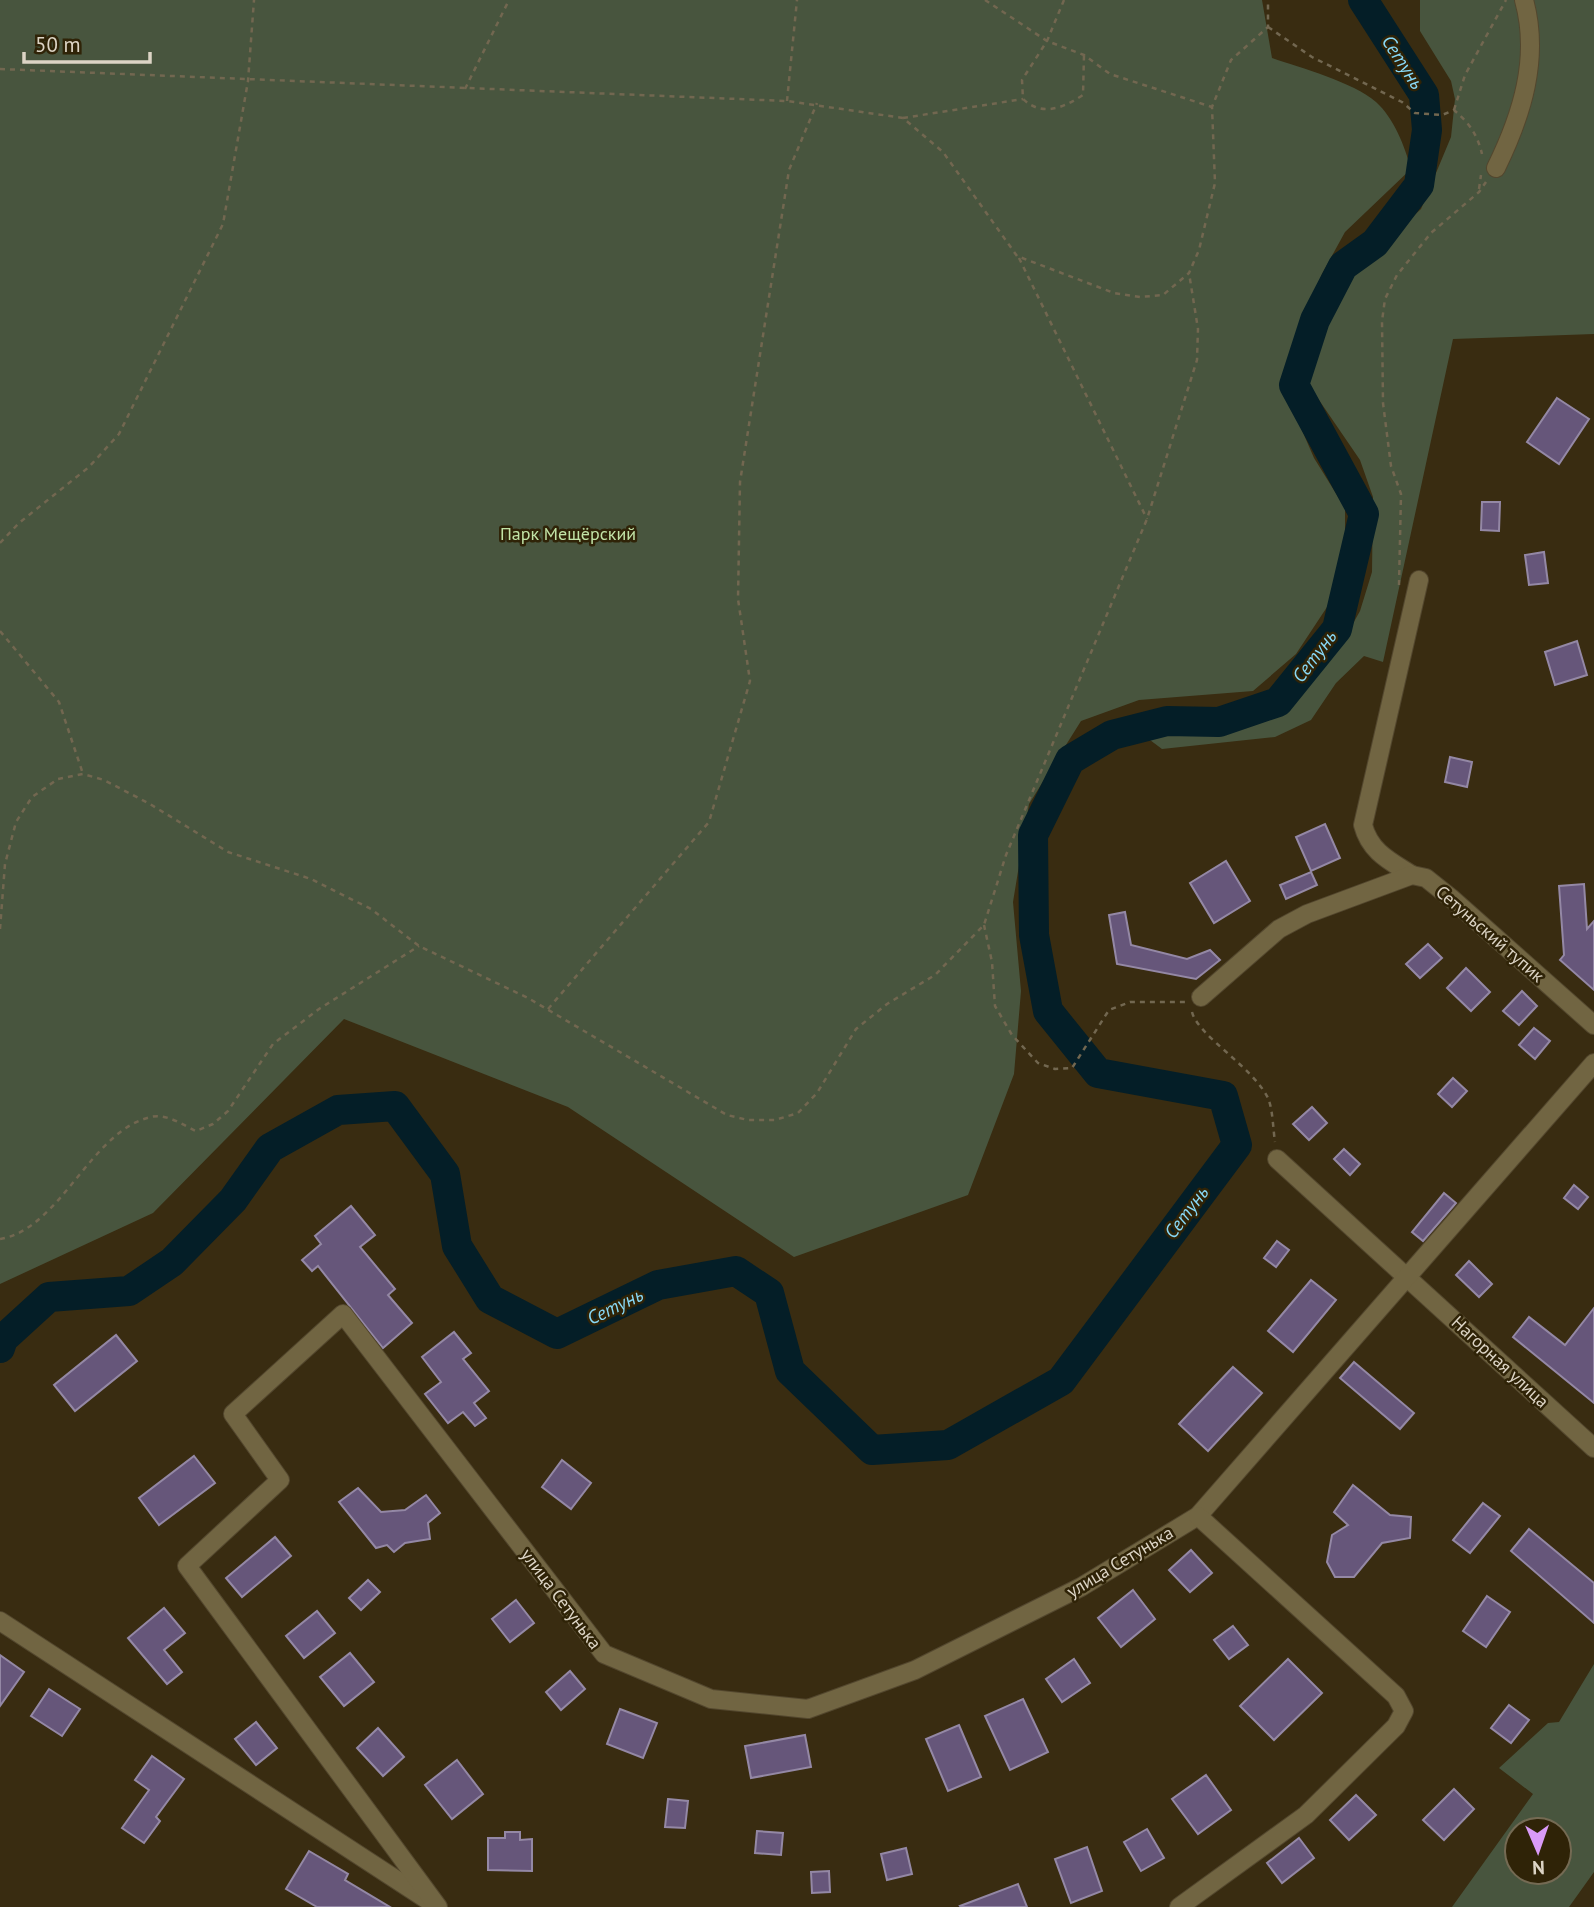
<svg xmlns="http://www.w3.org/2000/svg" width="1594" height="1907" font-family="'PT Sans',sans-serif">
  <rect width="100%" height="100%" fill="#392c11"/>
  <!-- green -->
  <g fill="#48553e" fill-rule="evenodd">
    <path d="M0,0H1262L1272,58C1301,68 1353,82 1376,102C1394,118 1405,147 1411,169L1345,232L1322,274L1291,348L1295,414L1314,458L1345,508V558L1329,604L1296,654L1253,691L1139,700L1081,721L1029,804L1013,902L1021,991L1014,1074L968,1195L794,1257L568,1107L344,1019L153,1213L0,1284Z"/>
    <path d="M1420,0H1594V334L1453,339L1383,662L1364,656L1336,683L1311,720L1275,737L1162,749L1146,737L1168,730L1246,720L1278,709L1341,645L1360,611L1372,572L1373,497L1360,460L1308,384L1307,364L1311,344L1334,290L1421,209L1451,137L1455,99L1451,81L1420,31Z"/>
    <path d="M1594,1664V1872L1569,1907H1452L1533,1794L1499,1768L1548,1723L1559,1722ZM1517,1830H1559V1872H1517Z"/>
  </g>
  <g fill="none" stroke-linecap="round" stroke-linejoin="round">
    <!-- river -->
    <path stroke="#041e27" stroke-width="30" d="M0,1348L3,1339L49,1297L129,1291L172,1262L233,1200L270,1148L338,1110L395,1106L445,1174L457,1246L490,1299L557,1334L658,1285L736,1271L769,1293L790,1371L872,1450L948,1445L1061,1381L1237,1145L1223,1096L1098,1073L1048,1011L1034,935L1033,835L1070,760L1112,735L1167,721L1219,722L1278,702L1337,629L1364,514L1294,385L1315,320L1343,266L1375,243L1419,185L1427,130L1424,95L1363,0"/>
  </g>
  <!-- building -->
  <g fill="#66567a" stroke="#9488a5" stroke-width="2">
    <path d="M1557,398L1589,419L1559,464L1527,442Z"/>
    <path d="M1482,502H1500L1499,531L1481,530Z"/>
    <path d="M1544,552L1548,583L1529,585L1525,555Z"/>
    <path d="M1577,641L1587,675L1555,685L1545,652Z"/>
    <path d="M1450,757L1472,762L1467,787L1445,782Z"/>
    <path d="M1325,824L1340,858L1311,871L1296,837Z"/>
    <path d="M1226,861L1250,901L1214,923L1190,883Z"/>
    <path d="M1311,872L1317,885L1286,899L1280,885Z"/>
    <path d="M1584,884L1587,929L1594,921V990L1560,960L1564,955L1559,886Z"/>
    <path d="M1125,912L1131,945L1187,959L1210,950L1220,960L1196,979L1117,964L1109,915Z"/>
    <path d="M1428,944L1442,958L1420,978L1406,964Z"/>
    <path d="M1466,968L1490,992L1471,1011L1447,988Z"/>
    <path d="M1522,991L1537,1006L1519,1025L1503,1011Z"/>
    <path d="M1534,1028L1550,1041L1535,1059L1519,1045Z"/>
    <path d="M1453,1078L1467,1091L1452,1107L1438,1094Z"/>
    <path d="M1312,1107L1327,1123L1309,1140L1293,1124Z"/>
    <path d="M1344,1149L1360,1164L1350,1175L1334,1159Z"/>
    <path d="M1574,1185L1588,1197L1578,1209L1564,1198Z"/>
    <path d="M1444,1193L1456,1203L1423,1241L1412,1232Z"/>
    <path d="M351,1206L375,1235L360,1247L395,1289L388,1295L412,1323L383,1348L318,1266L312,1271L302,1260L321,1244L315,1236Z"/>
    <path d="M1277,1241L1289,1250L1276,1267L1264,1258Z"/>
    <path d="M1469,1261L1492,1284L1479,1297L1456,1275Z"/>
    <path d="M1311,1280L1336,1300L1293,1352L1268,1331Z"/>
    <path d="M1594,1308V1403L1513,1337L1529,1317L1565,1345Z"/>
    <path d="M454,1332L471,1353L463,1359L489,1391L474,1403L486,1418L475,1426L463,1412L448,1423L425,1394L441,1382L422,1357Z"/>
    <path d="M116,1335L137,1361L75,1411L54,1385Z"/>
    <path d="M1354,1362L1414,1413L1400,1429L1340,1378Z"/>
    <path d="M1233,1367L1262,1393L1208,1451L1179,1424Z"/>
    <path d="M194,1456L215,1483L159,1525L139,1498Z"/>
    <path d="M562,1460L591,1483L571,1509L542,1487Z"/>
    <path d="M1353,1485L1390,1515L1411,1517L1410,1538L1382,1543L1354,1577H1335L1327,1562L1332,1535L1348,1525L1334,1512Z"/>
    <path d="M358,1488L381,1512L405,1510L426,1495L440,1513L428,1523L430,1539L405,1543L394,1552L387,1545L376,1548L339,1502Z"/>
    <path d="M1483,1503L1500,1516L1470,1553L1453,1540Z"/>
    <path d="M1529,1529L1594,1583V1623L1511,1551Z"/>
    <path d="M275,1537L291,1556L242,1597L226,1578Z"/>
    <path d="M1191,1550L1212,1573L1190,1592L1169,1570Z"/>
    <path d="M368,1580L380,1592L361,1610L349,1598Z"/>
    <path d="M1133,1590L1155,1619L1121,1647L1098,1618Z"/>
    <path d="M1487,1596L1510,1612L1486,1647L1463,1631Z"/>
    <path d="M516,1600L534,1623L510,1642L492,1619Z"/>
    <path d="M164,1608L185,1633L164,1650L182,1672L167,1684L128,1638Z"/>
    <path d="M317,1611L335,1633L304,1658L286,1636Z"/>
    <path d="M1233,1626L1248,1645L1229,1659L1214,1640Z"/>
    <path d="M350,1653L374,1682L344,1706L320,1677Z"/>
    <path d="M0,1655L24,1672L0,1706Z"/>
    <path d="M1074,1659L1090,1683L1062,1702L1046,1679Z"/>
    <path d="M1288,1659L1322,1693L1274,1740L1240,1706Z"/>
    <path d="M570,1671L585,1689L561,1710L546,1692Z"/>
    <path d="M49,1689L80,1709L62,1736L31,1716Z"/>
    <path d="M1023,1699L1048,1752L1010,1770L985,1716Z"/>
    <path d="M1509,1705L1529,1720L1511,1743L1491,1728Z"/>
    <path d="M620,1709L657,1723L643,1758L607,1744Z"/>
    <path d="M256,1722L277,1748L256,1765L235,1739Z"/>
    <path d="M959,1725L981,1777L948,1791L926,1739Z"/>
    <path d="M378,1728L404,1757L383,1776L357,1748Z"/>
    <path d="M805,1735L811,1767L751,1778L745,1746Z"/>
    <path d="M152,1756L184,1779L156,1817L160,1821L144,1843L122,1828L149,1790L135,1780Z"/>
    <path d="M457,1760L483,1794L452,1819L425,1785Z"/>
    <path d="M1206,1775L1231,1810L1198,1834L1172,1799Z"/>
    <path d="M1454,1789L1474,1809L1444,1840L1423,1820Z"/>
    <path d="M1356,1795L1376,1815L1349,1840L1330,1820Z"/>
    <path d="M668,1799L688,1801L685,1828L665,1827Z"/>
    <path d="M1147,1829L1164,1858L1141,1871L1124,1842Z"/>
    <path d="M757,1831L783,1833L781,1855L755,1853Z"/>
    <path d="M505,1832H520V1840L532,1839V1871L488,1870V1838H505Z"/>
    <path d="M1299,1838L1314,1858L1282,1883L1267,1863Z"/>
    <path d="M1087,1847L1102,1891L1071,1903L1055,1859Z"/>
    <path d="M906,1848L912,1874L887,1880L881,1854Z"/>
    <path d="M309,1851L348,1874L345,1880L390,1907H317L286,1889Z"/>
    <path d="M829,1871L830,1892L812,1893L811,1872Z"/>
    <path d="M1018,1884L1027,1907H961L960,1906Z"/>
  </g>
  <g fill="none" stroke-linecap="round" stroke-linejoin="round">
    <!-- minor casing -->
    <g stroke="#53472e" stroke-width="20">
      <g id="minor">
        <path d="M1496,168C1522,115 1540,58 1524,0"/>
        <path d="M1412,875C1390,861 1370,852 1363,825L1419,580"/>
        <path d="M1201,997L1279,929L1307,914L1412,875L1426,878L1451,898L1594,1025"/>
        <path d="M1277,1159L1594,1448"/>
        <path d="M0,1621L426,1899"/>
        <path d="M438,1907L187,1566L280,1480L233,1414L343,1314L604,1654L711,1699L808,1709L915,1670L1081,1587L1198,1516L1594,1063"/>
        <path d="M1179,1907L1306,1815L1396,1726L1404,1711L1396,1696L1198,1516"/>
      </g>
    </g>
    <!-- path -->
    <g stroke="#726750" stroke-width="2.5" stroke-dasharray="5 5" stroke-linecap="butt">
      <path d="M985,0L1047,41L1084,55L1110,74L1212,107"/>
      <path d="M1064,0L1047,41L1022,80L1023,99C1042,117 1063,108 1083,95L1084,55"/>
      <path d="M1268,27L1312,57L1402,102L1415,113L1442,115L1454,110C1470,124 1477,134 1482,154"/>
      <path d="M0,69L787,101L903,118L943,152L1017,256L1114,293L1140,297L1163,295L1189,273L1199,250L1215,183L1212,107L1231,60L1268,27V0"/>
      <path d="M465,89L509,0"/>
      <path d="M787,101L797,0"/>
      <path d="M1454,110L1465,75L1506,0"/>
      <path d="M903,118L1023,99"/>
      <path d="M1479,189L1481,175"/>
      <path d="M1019,258L1147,519"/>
      <path d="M0,543L19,523L89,467L119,434L223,224L248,81L254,0"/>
      <path d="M1399,585L1401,494L1391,466L1383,403L1382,321L1385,299L1397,275L1431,233L1479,192L1486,182"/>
      <path d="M0,631L59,702L83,774"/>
      <path d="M984,925L992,962L995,1006L1012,1035L1038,1063L1055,1069L1072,1068L1109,1010L1130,1002H1185"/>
      <path d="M0,929L5,864L16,822L32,797L58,779L83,774L104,780L150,804L228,852L311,879L371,909L419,946L528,998L727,1115L748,1120H775L798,1113L817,1093L856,1029L887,1004L935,975L984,925L1006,855L1147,519L1197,360L1198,329L1189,273"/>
      <path d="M548,1009L709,822L750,681L738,599L740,482L789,170L817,103"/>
      <path d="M1192,1012C1198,1036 1252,1066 1268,1098C1273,1110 1273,1129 1275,1142"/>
      <path d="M0,1239C61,1229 91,1130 151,1117C166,1113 183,1125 196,1131L213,1124L228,1111L273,1044L319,1009L419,946"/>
    </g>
    <!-- minor -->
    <use href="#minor" stroke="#716542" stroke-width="18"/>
  </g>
  <g text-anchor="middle" stroke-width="5" stroke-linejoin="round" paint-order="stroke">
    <!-- park labels -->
    <g font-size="18" fill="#c2e4a7" stroke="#2f2307">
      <text x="568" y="540">Парк Мещёрский</text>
    </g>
    <!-- street labels -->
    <g font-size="18" fill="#dcd4c5" stroke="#2f2307">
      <text transform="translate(1490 934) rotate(41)" y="6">Сетуньский тупик</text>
      <text transform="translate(1500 1362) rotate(43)" y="6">Нагорная улица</text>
      <text transform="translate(1120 1562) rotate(-31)" y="6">улица Сетунька</text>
      <text transform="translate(561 1599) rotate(53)" y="6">улица Сетунька</text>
    </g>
    <!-- water labels -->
    <g font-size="19" font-style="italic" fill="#88d9f7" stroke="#2f2307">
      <text transform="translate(1403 62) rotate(57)" y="7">Сетунь</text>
      <text transform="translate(1314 656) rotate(-53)" y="7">Сетунь</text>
      <text transform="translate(1186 1212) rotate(-53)" y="7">Сетунь</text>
      <text transform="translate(615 1306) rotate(-26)" y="7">Сетунь</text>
    </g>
  </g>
  <!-- north arrow -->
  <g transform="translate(1538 1851) rotate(178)"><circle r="33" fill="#2f2307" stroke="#746a53" stroke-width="2"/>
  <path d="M0-5L12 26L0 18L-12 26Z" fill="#d99af7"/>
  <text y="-10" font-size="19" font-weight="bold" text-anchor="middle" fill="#dcd4c5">N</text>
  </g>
  <!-- scale -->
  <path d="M24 52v10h126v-10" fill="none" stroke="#dcd4c5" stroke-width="3.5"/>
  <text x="35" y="52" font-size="21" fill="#dcd4c5" stroke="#2f2307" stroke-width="5" paint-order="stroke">50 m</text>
</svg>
